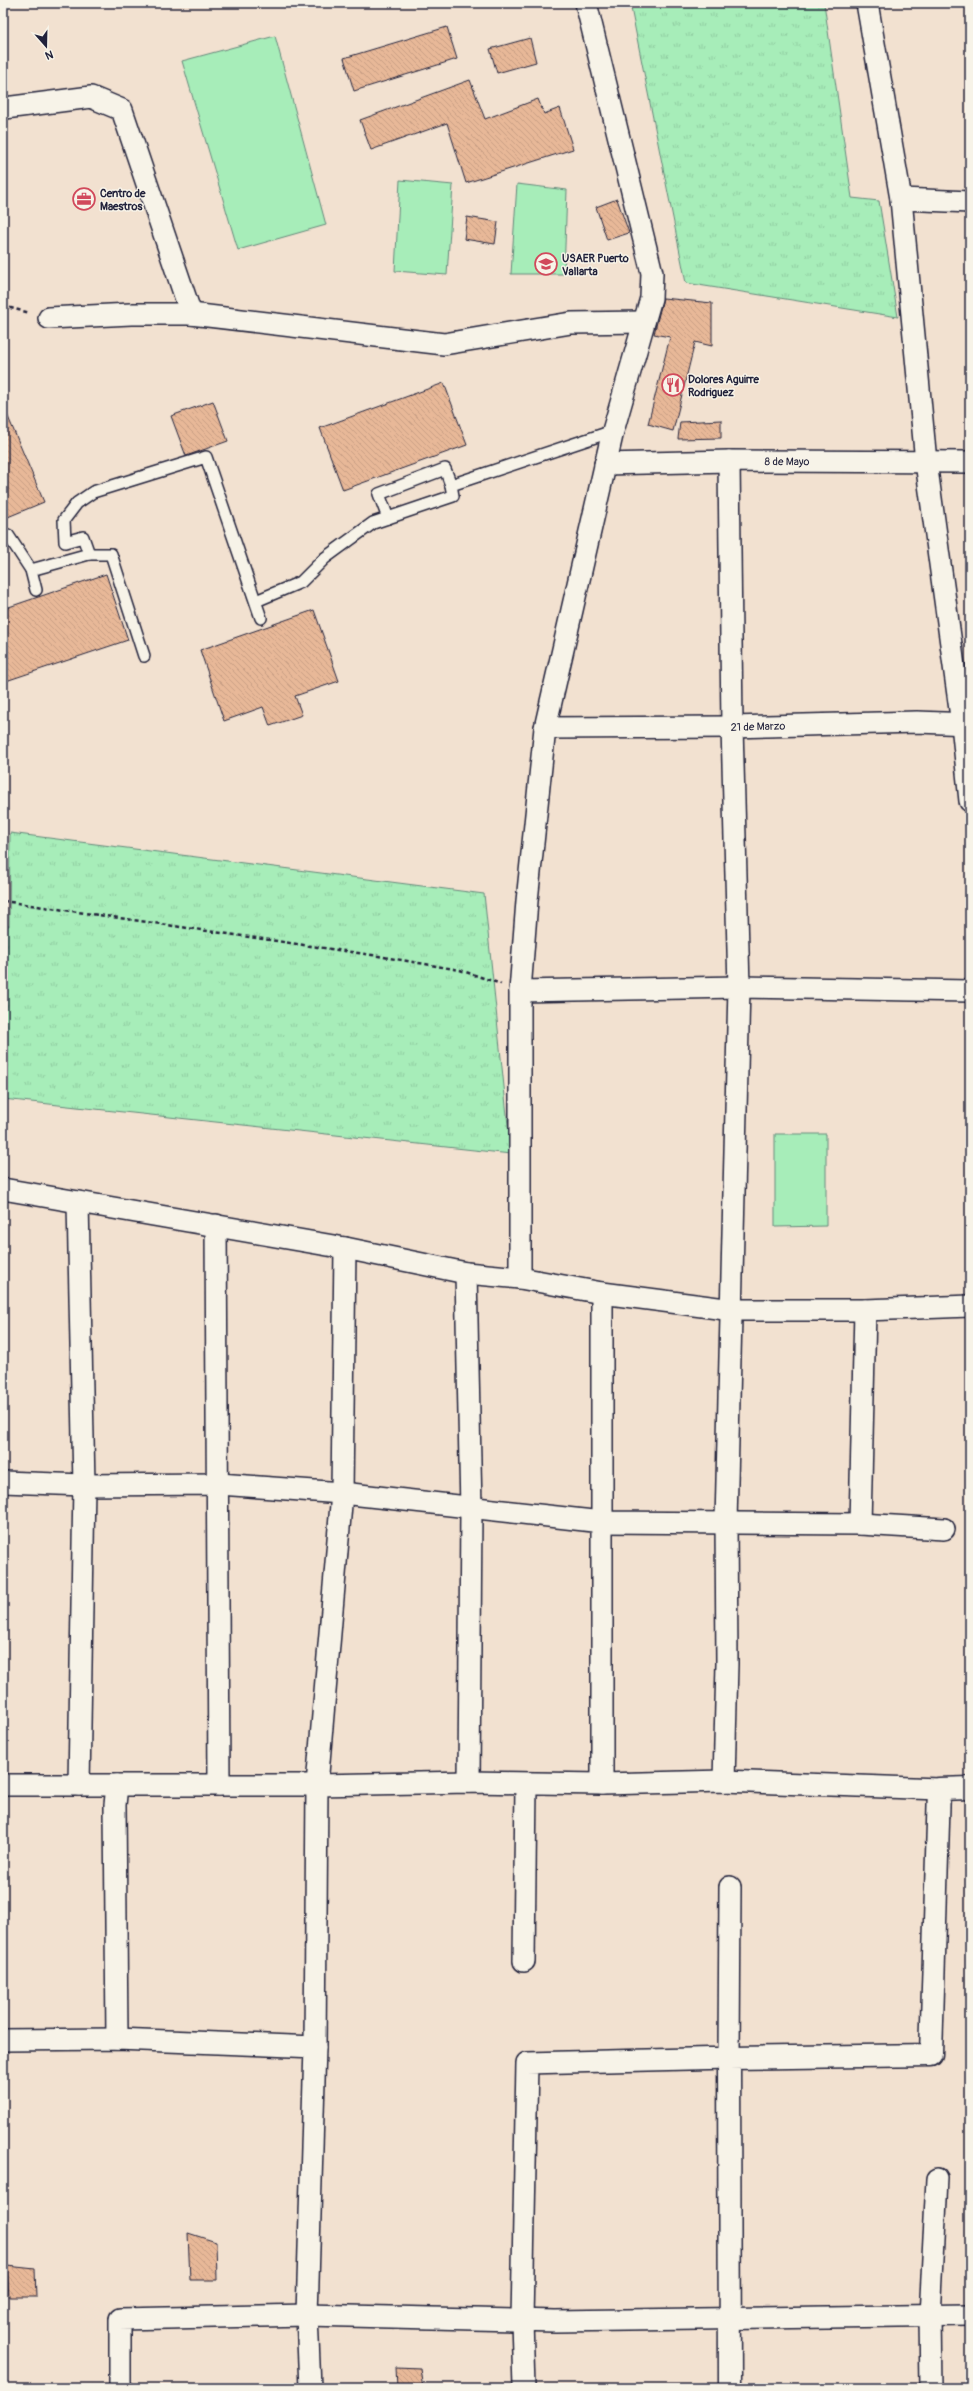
<svg xmlns="http://www.w3.org/2000/svg" width="973" height="2391" font-family="Pangolin,sans-serif">
  <defs>
    <pattern id="grass-tufts" width="24" height="20" patternUnits="userSpaceOnUse"><rect width="24" height="20" fill="#a7edb9"/><path d="M3 7l-1-3M5 7V3M7 7l1-3M15 17l-1-3M17 17v-4M19 17l1-3" fill="none" stroke="#8fcba0"/></pattern>
    <pattern id="building-back-hatch" width="6" height="6" patternUnits="userSpaceOnUse"><rect width="6" height="6" fill="#e8b898"/><path d="M-1 5l2 2M0 0l6 6M5-1l2 2" fill="none" stroke="#c79e84"/></pattern>
  </defs>
  <rect width="100%" height="100%" fill="#f2e1d0"/>
  <filter id="ink" filterUnits="userSpaceOnUse"><feTurbulence type="fractalNoise" baseFrequency=".025" numOctaves="2"/><feDisplacementMap in="SourceGraphic" scale="8" xChannelSelector="R" yChannelSelector="G"/><feConvolveMatrix kernelMatrix="1 2 1 2 8 2 1 2 1" color-interpolation-filters="sRGB"/></filter>
  <g filter="url(#ink)">
    <!-- grass -->
    <g fill="url(#grass-tufts)" stroke="#64887a">
      <path d="M630,3H824L852,198L879,201L898,317L686,283Z"/>
      <path d="M10,833L484,894L511,1154L3,1099V925L9,926Z"/>
    </g>
    <!-- garden -->
    <g fill="#a7edb9" stroke="#64887a">
      <path d="M275,36L326,225L238,250L182,61Z"/>
      <path d="M400,180L453,185L447,275L395,271Z"/>
      <path d="M517,184L567,190L564,274H511Z"/>
      <path d="M775,1134H826V1226L775,1227Z"/>
    </g>
    <!-- building -->
    <g fill="url(#building-back-hatch)" stroke="#22223b">
      <path d="M447,27L457,59L354,91L344,58Z"/>
      <path d="M530,38L536,62L497,73L490,49Z"/>
      <path d="M470,80L485,119L538,99L544,114L560,108L573,149L466,183L447,123L371,150L360,120Z"/>
      <path d="M617,199L629,233L607,240L596,207Z"/>
      <path d="M467,217L498,222L495,244L464,239Z"/>
      <path d="M663,298L712,303V346L695,342L673,431L648,424L670,337L654,334Z"/>
      <path d="M444,383L467,445L343,490L320,428Z"/>
      <path d="M213,401L228,441L186,456L171,416Z"/>
      <path d="M3,405L44,502L3,519Z"/>
      <path d="M721,420V438L678,439L680,422Z"/>
      <path d="M106,574L128,640L3,682V609Z"/>
      <path d="M314,610L339,681L295,696L302,715L270,726L263,707L224,721L200,650Z"/>
      <path d="M188,2233L216,2242L217,2280H190Z"/>
      <path d="M7,2266L35,2269L36,2297H9Z"/>
      <path d="M396,2367L420,2368L423,2388H397Z"/>
    </g>
    <g fill="none" stroke-linecap="round" stroke-linejoin="round">
      <!-- service casing -->
      <g stroke="#22223b" stroke-width="14">
        <g id="service">
          <path d="M388,518L379,494L445,469L451,485"/>
          <path d="M3,534L8,535L31,570L36,590"/>
          <path d="M89,554L83,537L65,542L64,520L77,503L93,492L206,457L261,618"/>
          <path d="M31,570L89,554H111L144,656"/>
          <path d="M256,601L301,582L325,558L373,523L453,496L451,485L613,431"/>
        </g>
      </g>
      <!-- minor casing -->
      <g stroke="#22223b" stroke-width="24">
        <g id="minor">
          <path d="M867,3L901,199L926,462L962,724L970,801"/>
          <path d="M5,108L91,97L122,110L191,314"/>
          <path d="M901,199L970,202"/>
          <path d="M49,318L131,314H191L444,344L571,323L644,322"/>
          <path id="s1" d="M605,464L729,461L970,462"/>
          <path id="s2" d="M545,728L732,727L917,722L970,724"/>
          <path d="M520,991L739,987L970,991"/>
          <path d="M3,1189L345,1248L466,1273L520,1278L602,1293L733,1310H865L970,1306"/>
          <path d="M78,1203L84,1485L79,1785"/>
          <path d="M216,1225L219,1785"/>
          <path d="M466,1273L471,1509L469,1782"/>
          <path d="M520,1278V991L527,901L545,728L613,431L651,298L652,273L586,3"/>
          <path d="M3,1482L84,1485L219,1484L342,1493L602,1522L860,1524L944,1529"/>
          <path d="M860,1524L865,1310"/>
          <path d="M724,1781L727,1664L726,1522L739,987L732,727L729,461"/>
          <path d="M602,1784V1293"/>
          <path d="M3,1785H317L469,1782L602,1784L724,1781L939,1789"/>
          <path d="M117,1785L115,1805L117,2039"/>
          <path d="M524,1961L526,1784"/>
          <path d="M3,2040L117,2039L315,2047"/>
          <path d="M120,2388V2319L307,2315L555,2321L970,2315"/>
          <path d="M310,2388L307,2315L315,2047L317,1785L342,1493L345,1248"/>
          <path d="M524,2388L522,2320L527,2063L729,2058L730,1887"/>
          <path d="M931,2388L930,2317L937,2179"/>
        </g>
      </g>
      <!-- tertiary casing -->
      <g stroke="#22223b" stroke-width="25">
        <path id="tertiary" d="M730,2388L729,2058L931,2055L939,1789L970,1788"/>
      </g>
      <!-- path -->
      <g stroke="#22223b" stroke-width="2.5" stroke-dasharray="4 3" stroke-linecap="butt">
        <path d="M3,306L30,313"/>
        <path d="M3,901L372,955L460,970L501,984"/>
      </g>
      <!-- service -->
      <use href="#service" stroke="#f7f3e8" stroke-width="11"/>
      <!-- minor -->
      <use href="#minor" stroke="#f7f3e8" stroke-width="21"/>
      <!-- tertiary -->
      <use href="#tertiary" stroke="#f7f3e8" stroke-width="22"/>
    </g>
  </g>
  <!-- icons -->
  <defs>
    <g id="office-ring" transform="scale(1.15)"><circle r="9.5" fill="#f7f3e8" stroke="#d1495b" stroke-width="1.5"/><path d="M-6-3h4V-5.5h4V-3h4V5H-6ZM-1-4.5V-3h2v-1.5ZM-6 0V1H6V0Z" fill="#d1495b"/></g>
    <g id="school-ring" transform="scale(1.15)"><circle r="9.5" fill="#f7f3e8" stroke="#d1495b" stroke-width="1.5"/><path d="M0-5L7-2L0 1L-7-2ZM-4 1L0 2.5L4 1V4Q0 6-4 4Z" fill="#d1495b"/></g>
    <g id="restaurant-ring" transform="scale(1.15)"><circle r="9.5" fill="#f7f3e8" stroke="#d1495b" stroke-width="1.5"/><path d="M-5-6h1v4h1v-4h1v4h1v-4h1v5L-1.5 .5V6h-2V.5L-5-1ZM5-6V6H3V1.5H1.5Q1.5-4 5-6Z" fill="#d1495b"/></g>
  </defs>
  <g fill-rule="evenodd">
    <use href="#office-ring" x="84" y="199"/>
    <use href="#school-ring" x="546" y="264"/>
    <use href="#restaurant-ring" x="673" y="385"/>
  </g>
  <g text-anchor="middle" stroke-width="3" stroke-linejoin="round" paint-order="stroke">
    <!-- poi labels -->
    <g font-size="11" font-weight="bold" fill="#22223b" stroke="#f7f3e8" text-anchor="start">
      <text x="100" y="197">Centro de<tspan x="100" dy="13">Maestros</tspan></text>
      <text x="562" y="262">USAER Puerto<tspan x="562" dy="13">Vallarta</tspan></text>
      <text x="688" y="383">Dolores Aguirre<tspan x="688" dy="13">Rodriguez</tspan></text>
    </g>
    <!-- street labels -->
    <g font-size="11" fill="#22223b" stroke="#f7f3e8">
      <text dy="4" stroke="none"><textPath href="#s1" startOffset="182">8 de Mayo</textPath></text>
      <text dy="4" stroke="none"><textPath href="#s2" startOffset="213">21 de Marzo</textPath></text>
    </g>
  </g>
  <!-- margin -->
  <rect width="973" height="2391" fill="none" stroke="#f7f3e8" stroke-width="16"/>
  <rect x="8" y="8" width="957" height="2375" fill="none" stroke="#22223b" stroke-width="1.5" filter="url(#ink)"/>
  <!-- north arrow -->
  <g transform="translate(46 46) rotate(160)" stroke="#f7f3e8" stroke-width="3" paint-order="stroke">
  <path d="M0-3L7 15L0 10L-7 15Z" fill="#22223b"/>
  <text y="-6" font-size="11" font-weight="bold" text-anchor="middle" fill="#22223b">N</text>
  </g>
</svg>
